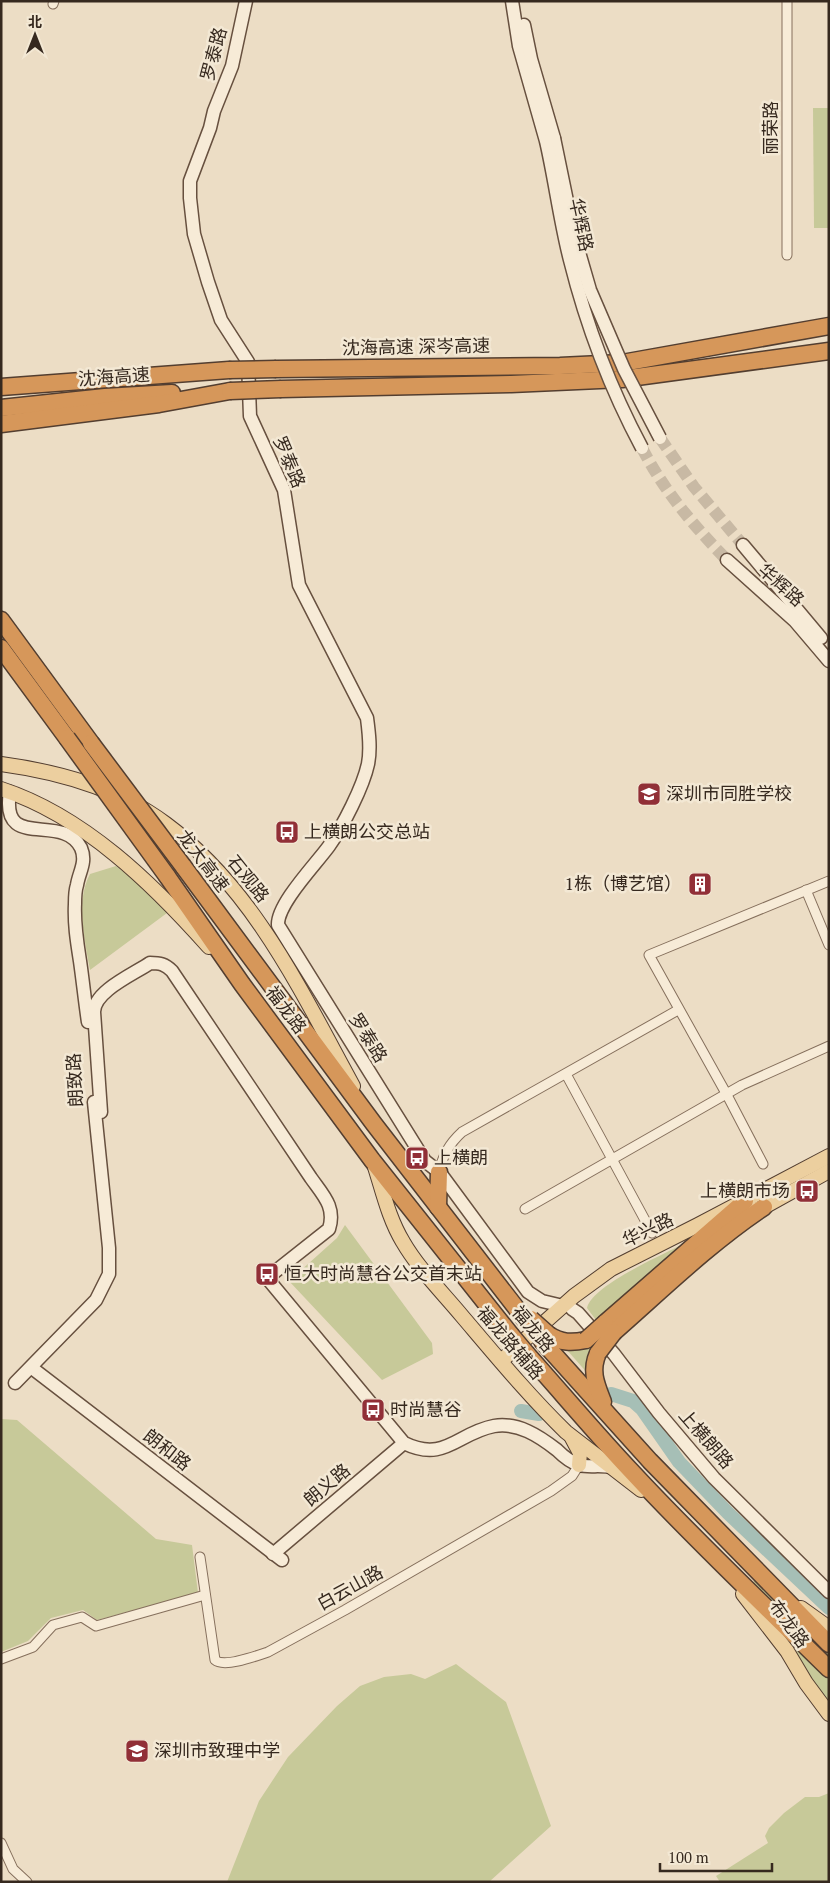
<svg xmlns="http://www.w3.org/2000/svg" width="830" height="1883" font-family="'PT Serif','Noto Sans SC',serif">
  <rect width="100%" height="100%" fill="#ecddc5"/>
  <!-- green -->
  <g fill="#c7c999">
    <path d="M813,108H829V228H814Z"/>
    <path d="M116,866L137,882L167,913L90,970C85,940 75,902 90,874Z"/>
    <path d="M345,1225L432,1343L433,1354L382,1380L289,1281L337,1238Z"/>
    <path d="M679,1246L681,1247L596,1320L587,1308C592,1286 658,1257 679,1246Z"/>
    <path d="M589,1343L596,1350L589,1375L567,1350Z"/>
    <path d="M1,1419L17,1420L156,1539L192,1545L198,1593L97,1620L83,1610L51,1618L28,1641L1,1652Z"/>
    <path d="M755,1580L829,1653V1659L753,1582Z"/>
    <path d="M779,1633L790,1638L829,1679V1708Z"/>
    <path d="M456,1664L506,1702L551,1826L489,1882H227L259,1801L288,1757L337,1706L360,1686L384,1677L411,1674L425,1679Z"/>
    <path d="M829,1793V1882H720L716,1876L768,1843L765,1836L769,1828L784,1813L805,1797H819Z"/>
  </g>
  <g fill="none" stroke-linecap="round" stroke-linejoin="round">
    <!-- river -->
    <g stroke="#a6bfb6" stroke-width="14">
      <path d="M611,1394L633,1401L642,1409L679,1462L728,1513L829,1608"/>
      <path d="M521,1411L539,1414"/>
    </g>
    <!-- secondary-tunnel -->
    <g stroke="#c8b9a4" stroke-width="12" stroke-dasharray="12 6" stroke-linecap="butt">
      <path d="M660,438L694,487L743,545"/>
      <path d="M642,448C664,491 694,526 727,560"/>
    </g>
    <!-- street casing -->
    <g stroke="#856f5c" stroke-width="11">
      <g id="street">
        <path d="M53,4L54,1"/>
        <path d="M787,255V1"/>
        <path d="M806,890L829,945"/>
        <path d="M566,1074L652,1233"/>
        <path d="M763,1164L727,1095L649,955L829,881"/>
        <path d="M439,1172C443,1155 449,1144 462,1132L678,1010"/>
        <path d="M525,1209L742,1085L829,1046"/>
        <path d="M200,1557L215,1660C224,1668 256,1656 268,1652L345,1610L551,1491L572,1476L579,1465"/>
        <path d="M1,1659L33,1647L53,1625L82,1617L96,1626L205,1595"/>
        <path d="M1,1843L13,1869L27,1882"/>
      </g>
    </g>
    <!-- secondary casing -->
    <g stroke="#67503f" stroke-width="15">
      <g id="secondary">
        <path d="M246,1L232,66L214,111L210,128L190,181V198L194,234L208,282L221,320L248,362L250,416L284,490L299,585L367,718C369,733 371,749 368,764C363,787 343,826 329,846C316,864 277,904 278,925L425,1161L439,1172"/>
        <path d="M512,1L519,46L546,141"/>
        <path d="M524,25L531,59L554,138"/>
        <path d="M743,545L821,638"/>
        <path d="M727,560L795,621L829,661"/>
        <path d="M10,792C0,853 62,811 81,848C87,862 79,872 77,885C75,891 75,898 75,904C74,924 77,942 80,961C83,982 85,1002 88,1022"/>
        <path d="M101,1112L94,1012C94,991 134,974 150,963C160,963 165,964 172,971L311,1178C323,1195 336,1207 329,1229L267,1278L404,1443C445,1463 457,1433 494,1426C518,1422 539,1436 557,1450C563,1456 570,1462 579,1465C590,1468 602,1464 613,1468"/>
        <path d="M438,1170L528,1292L542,1301L563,1306"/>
        <path d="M572,1309L578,1313L614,1354L659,1413L714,1478L829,1592"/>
        <path d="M32,1368L282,1560"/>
        <path d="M15,1383L96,1300L109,1274V1248L94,1102"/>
        <path d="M273,1554L404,1443"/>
      </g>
    </g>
    <!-- primary casing -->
    <g stroke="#533e30" stroke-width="16">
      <g id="primary">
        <path d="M1,764C60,772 118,788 166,824C254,889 302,993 353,1086"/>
        <path d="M1,789C84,816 153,884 209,947"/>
        <path d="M375,1167C383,1192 389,1219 403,1242C418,1268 442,1292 462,1316C496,1356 529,1396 566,1432L641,1490"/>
        <path d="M755,1210L764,1207L829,1171"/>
        <path d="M501,1361L574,1296L611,1269L698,1225L829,1156"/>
        <path d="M572,1438L580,1453L579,1465"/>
        <path d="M743,1594L787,1651L806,1683L829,1714"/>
        <path d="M801,1608L829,1628"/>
      </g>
    </g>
    <!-- highway casing -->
    <g stroke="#533e30" stroke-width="19">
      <g id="highway">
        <path d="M276,369L560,366L622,363L829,326"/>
        <path d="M1,387L229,370"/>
        <path d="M281,389L511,384L622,379L829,351"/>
        <path d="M1,408L105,397L172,393"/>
        <path d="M1,424L159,404L230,391"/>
        <path d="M1,620L91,743"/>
        <path d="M1,648L67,738"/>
        <path d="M183,866L374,1124L527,1322"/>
        <path d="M167,876L242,984L372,1160L511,1335"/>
        <path d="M438,1207L439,1172"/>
        <path d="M605,1323L745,1201"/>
        <path d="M614,1332C663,1289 710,1243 764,1207"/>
        <path d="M549,1335C561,1343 572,1343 586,1340"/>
        <path d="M542,1341L650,1461L829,1644"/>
        <path d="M598,1353C590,1371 596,1384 603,1402"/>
        <path d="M527,1354C562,1393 596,1434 633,1473C696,1541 763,1604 829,1669"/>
      </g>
    </g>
    <!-- street -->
    <use href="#street" stroke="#f7ebd7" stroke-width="9"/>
    <!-- secondary -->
    <use href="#secondary" stroke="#f7ebd7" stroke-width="12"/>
    <!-- primary -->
    <use href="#primary" stroke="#eccf9f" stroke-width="14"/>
    <!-- highway -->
    <use href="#highway" stroke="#d6975a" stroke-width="16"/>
    <!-- secondary-bridge casing -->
    <g stroke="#67503f" stroke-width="15" stroke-linecap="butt">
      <g id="secondary-bridge">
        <path d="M554,138L574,235L590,290L624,369L660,438"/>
        <path d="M546,141C555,180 560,221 570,260C586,324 611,390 642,448"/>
      </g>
    </g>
    <!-- highway-bridge casing -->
    <g stroke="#533e30" stroke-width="19" stroke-linecap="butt">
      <g id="highway-bridge">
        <path d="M229,370L276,369"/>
        <path d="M230,391L281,389"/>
        <path d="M67,738L167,876"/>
        <path d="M91,743L183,866"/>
        <path d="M531,1319L549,1335"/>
        <path d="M511,1335L527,1354"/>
        <path d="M586,1340L605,1323"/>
        <path d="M598,1353L614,1332"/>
      </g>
    </g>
    <!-- secondary-bridge -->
    <use href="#secondary-bridge" stroke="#f7ebd7" stroke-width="12"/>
    <!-- highway-bridge -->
    <use href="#highway-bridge" stroke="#d6975a" stroke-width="16"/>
  </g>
  <!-- icons -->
  <defs>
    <g id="school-square" transform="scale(1.25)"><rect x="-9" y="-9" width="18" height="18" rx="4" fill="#912f37" stroke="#f3e8d4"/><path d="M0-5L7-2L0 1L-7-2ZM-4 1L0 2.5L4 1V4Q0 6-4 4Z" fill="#fff"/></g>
    <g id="bus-square" transform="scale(1.25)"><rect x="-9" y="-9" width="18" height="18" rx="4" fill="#912f37" stroke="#f3e8d4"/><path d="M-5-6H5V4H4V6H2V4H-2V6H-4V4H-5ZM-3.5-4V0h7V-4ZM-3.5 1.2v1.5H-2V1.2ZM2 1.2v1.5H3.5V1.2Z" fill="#fff"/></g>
    <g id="building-square" transform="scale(1.25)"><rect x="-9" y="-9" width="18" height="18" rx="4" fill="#912f37" stroke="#f3e8d4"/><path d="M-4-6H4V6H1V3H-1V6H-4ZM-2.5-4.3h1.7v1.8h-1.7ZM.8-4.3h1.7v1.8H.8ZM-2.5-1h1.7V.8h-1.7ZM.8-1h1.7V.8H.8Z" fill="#fff"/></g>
  </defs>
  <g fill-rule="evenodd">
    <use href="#school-square" x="649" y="794"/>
    <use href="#bus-square" x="287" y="832"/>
    <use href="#building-square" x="700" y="884"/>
    <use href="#bus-square" x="417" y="1158"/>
    <use href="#bus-square" x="807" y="1191"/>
    <use href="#bus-square" x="267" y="1274"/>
    <use href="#bus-square" x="373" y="1410"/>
    <use href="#school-square" x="137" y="1751"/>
  </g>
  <g text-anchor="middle" stroke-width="5" stroke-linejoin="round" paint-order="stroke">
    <!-- street labels -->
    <g font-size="18" fill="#36291f" stroke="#f3e8d4">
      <text transform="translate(214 54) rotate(-75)" y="6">罗泰路</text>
      <text transform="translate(771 128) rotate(-90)" y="6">丽荣路</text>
      <text transform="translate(581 225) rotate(78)" y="6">华辉路</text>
      <text transform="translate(416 347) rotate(-1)" y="6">沈海高速 深岑高速</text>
      <text transform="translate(114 377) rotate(-4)" y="6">沈海高速</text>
      <text transform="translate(289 462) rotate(67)" y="6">罗泰路</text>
      <text transform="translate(781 585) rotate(42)" y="6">华辉路</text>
      <text transform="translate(203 861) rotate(53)" y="6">龙大高速</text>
      <text transform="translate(248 879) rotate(51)" y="6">石观路</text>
      <text transform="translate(286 1010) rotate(53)" y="6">福龙路</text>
      <text transform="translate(368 1038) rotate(58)" y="6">罗泰路</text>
      <text transform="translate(75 1080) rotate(-93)" y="6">朗致路</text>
      <text transform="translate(648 1230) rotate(-26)" y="6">华兴路</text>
      <text transform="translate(533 1329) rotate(50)" y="6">福龙路</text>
      <text transform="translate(510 1343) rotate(49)" y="6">福龙路辅路</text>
      <text transform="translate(706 1439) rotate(49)" y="6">上横朗路</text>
      <text transform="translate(167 1450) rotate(38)" y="6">朗和路</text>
      <text transform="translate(327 1485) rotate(-40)" y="6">朗义路</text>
      <text transform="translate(350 1588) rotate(-29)" y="6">白云山路</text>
      <text transform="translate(789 1624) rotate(54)" y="6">布龙路</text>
    </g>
    <!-- poi labels -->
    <g font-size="18" fill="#36291f" stroke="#f3e8d4" text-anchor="start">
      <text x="666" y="800">深圳市同胜学校</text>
      <text x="304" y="838">上横朗公交总站</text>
      <text x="682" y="890" text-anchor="end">1栋（博艺馆）</text>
      <text x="434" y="1164">上横朗</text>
      <text x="790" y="1197" text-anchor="end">上横朗市场</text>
      <text x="284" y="1280">恒大时尚慧谷公交首末站</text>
      <text x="390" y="1416">时尚慧谷</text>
      <text x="154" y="1757">深圳市致理中学</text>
    </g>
  </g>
  <!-- border -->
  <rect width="830" height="1883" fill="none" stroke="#36291f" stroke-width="5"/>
  <!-- north arrow -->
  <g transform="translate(35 35)" stroke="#f3e8d4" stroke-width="4" paint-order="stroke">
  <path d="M0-4L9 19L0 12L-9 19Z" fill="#36291f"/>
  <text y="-8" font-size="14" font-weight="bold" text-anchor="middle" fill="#36291f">北</text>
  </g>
  <!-- scale -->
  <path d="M660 1863v8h112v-8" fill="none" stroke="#36291f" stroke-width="2.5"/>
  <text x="668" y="1863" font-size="15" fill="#36291f" stroke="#f3e8d4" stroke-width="4" paint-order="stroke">100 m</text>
</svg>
